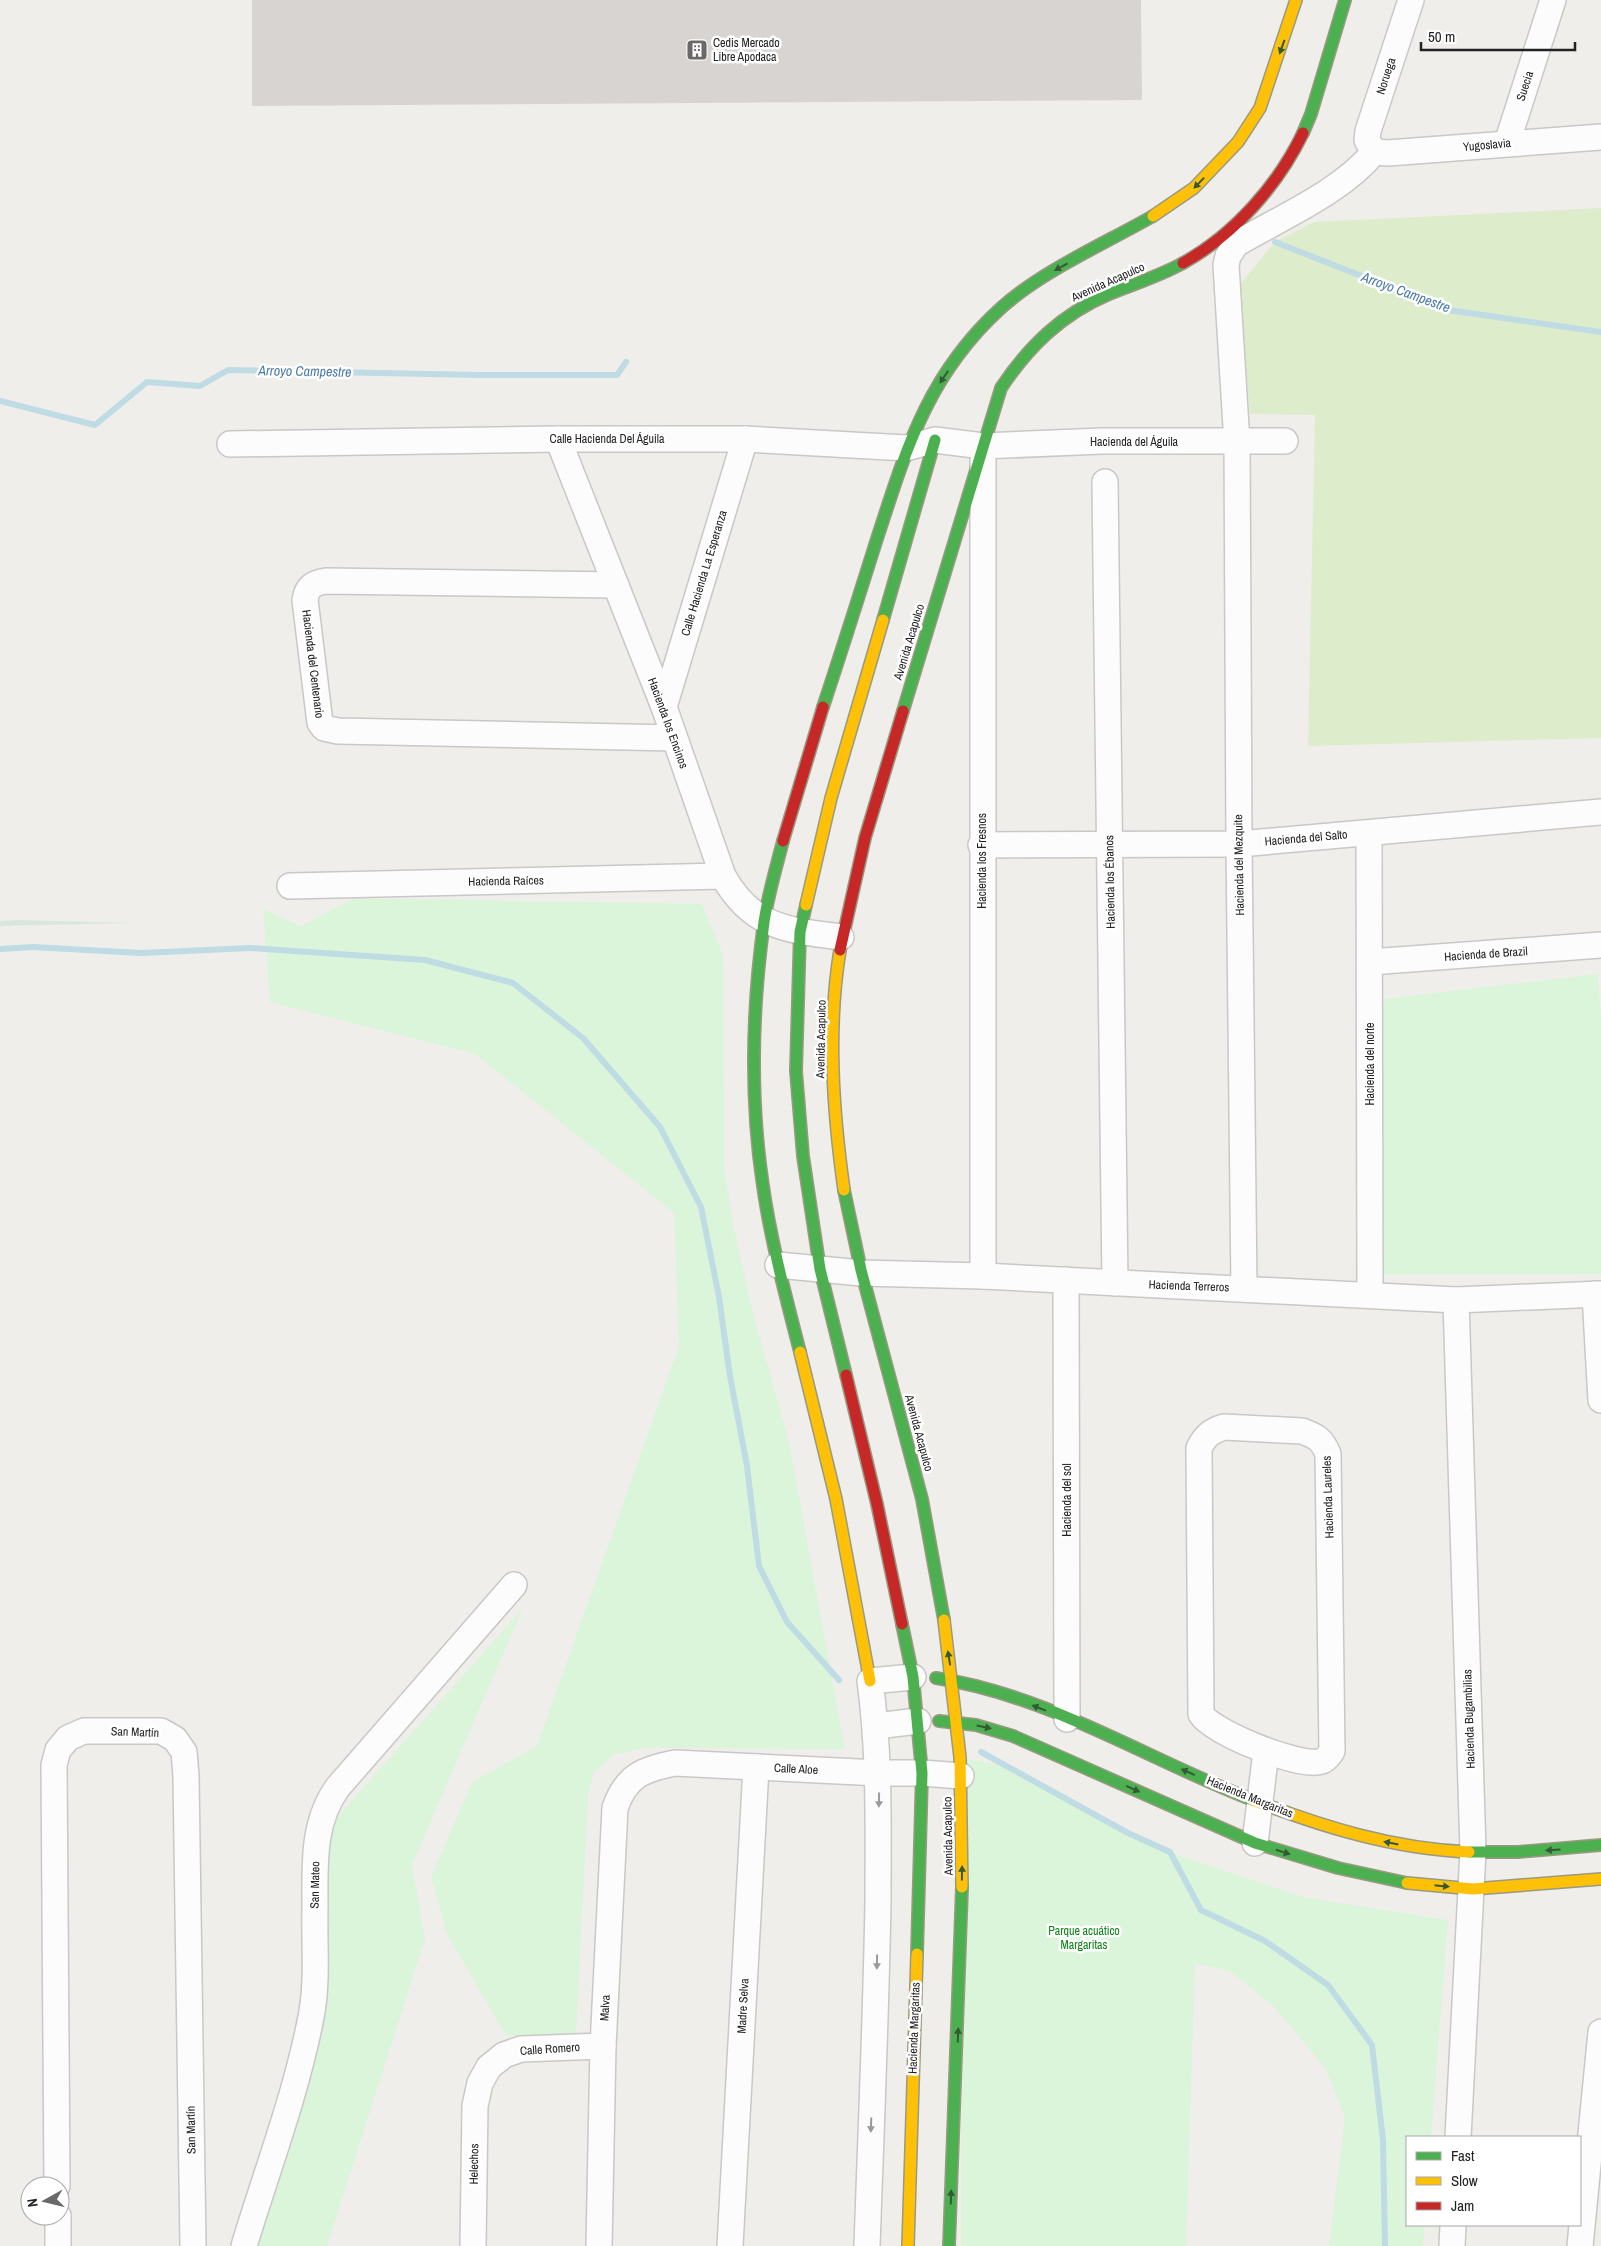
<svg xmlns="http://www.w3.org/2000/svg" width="1601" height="2246" font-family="'Archivo Narrow',sans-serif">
  <rect width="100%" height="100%" fill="#f0eeeb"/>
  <!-- grass -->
  <path fill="#ddeccb" d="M1601,208V738L1308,746L1315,415L1250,414L1240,284L1275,242L1314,222Z"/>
  <!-- wetland -->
  <path fill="#d9e6de" d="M18,920L135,923L0,926V921Z"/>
  <!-- park -->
  <g fill="#daf5da">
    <path d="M354,898L702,904L723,955L724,1168L734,1229L754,1317L789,1442L845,1749L646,1748L615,1754L594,1772L588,1797L576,2033L506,2036L447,1934L431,1877L472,1782L537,1746L679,1346L674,1213L475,1054L270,1002L263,909L301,926Z"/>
    <path d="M1598,974L1601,1021V1274L1378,1275L1383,999Z"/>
    <path d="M523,1608L412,1865L425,1939L327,2246H249L318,2017L323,1833Z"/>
    <path d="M962,1758L1008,1767L1128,1833L1169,1852L1302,1897L1448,1920L1431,2137H1407V2225H1425L1423,2246H1329L1345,2119L1326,2069L1274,2007L1230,1971L1195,1963L1186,2246H961Z"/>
  </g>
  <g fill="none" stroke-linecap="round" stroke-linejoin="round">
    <!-- stream -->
    <g stroke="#bfdbe3" stroke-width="6">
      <path d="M1275,242L1448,310L1601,332"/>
      <path d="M0,401L95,425L147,382L200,386L228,370L480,375H617L626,362"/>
      <path d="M0,949L33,947L141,953L250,948L425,960L513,983L583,1038L660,1127L701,1207L719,1297L730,1376L747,1466L759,1566L787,1622L839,1680"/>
      <path d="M981,1752L1128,1833L1170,1852L1201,1910L1265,1941L1328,1985L1372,2045L1383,2140L1385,2246"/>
    </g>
  </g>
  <!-- building -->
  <path fill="#d7d4d2" d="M252,0H1141L1142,100L252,106Z"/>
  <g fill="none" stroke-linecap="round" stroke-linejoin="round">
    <!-- street casing -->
    <g stroke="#c9c8c7" stroke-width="28">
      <g id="street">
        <path d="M1507,143L1553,0"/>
        <path d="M1374,152L1388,153L1601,137"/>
        <path d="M1374,152L1367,140L1368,131L1411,0"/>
        <path d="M558,439L664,707L723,876C752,928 787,930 841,937"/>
        <path d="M230,444L558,439H745L906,448L935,440L983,446L1102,441H1285"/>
        <path d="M983,461V1276"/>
        <path d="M1105,482L1115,1283"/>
        <path d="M616,585L326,581C314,583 307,586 305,600L320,723L324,728L338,731L674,738"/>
        <path d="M664,707L745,439"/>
        <path d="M1369,833L1370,1295"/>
        <path d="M981,845L1239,844L1601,812"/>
        <path d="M290,886L723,876"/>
        <path d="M1370,962L1601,945"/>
        <path d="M778,1265L861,1273L983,1276L1456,1300L1601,1294"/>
        <path d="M1066,1280L1067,1719"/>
        <path d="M1244,1288L1239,844L1237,443L1226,265L1228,256L1236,244C1280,218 1343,191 1374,152"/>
        <path d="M1595,1294L1601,1400"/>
        <path d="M1456,1300L1473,1851L1458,2137"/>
        <path d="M1224,1427L1302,1431C1316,1436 1322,1439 1328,1454L1332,1751C1329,1755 1327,1759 1322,1761C1302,1769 1211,1732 1201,1714L1199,1448C1205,1436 1211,1431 1224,1427Z"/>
        <path d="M876,1726L918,1721"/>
        <path d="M1255,1843L1266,1751"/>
        <path d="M57,2186L54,1765L58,1750L68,1738L84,1731H161L175,1739L184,1752L186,1776L193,2246"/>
        <path d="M58,2216V2246"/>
        <path d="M244,2246C267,2170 296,2095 311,2017C318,1982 314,1944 315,1907C315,1866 312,1822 338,1787L514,1585"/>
        <path d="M473,2246L475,2106L480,2083L489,2067L504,2055L521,2049L603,2046"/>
        <path d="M599,2246L603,2046L615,1808C626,1776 643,1769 675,1763L879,1773H922L961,1776"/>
        <path d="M730,2246L756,1767"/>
        <path d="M867,2246C871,2131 876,2016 878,1901C878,1827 880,1755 870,1681L913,1677"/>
        <path d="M1452,2246L1453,2225"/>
        <path d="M1580,2246L1601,2032"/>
      </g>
    </g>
    <!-- fast casing -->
    <g stroke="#999a82" stroke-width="14">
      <g id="fast">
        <path d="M1303,133L1311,114L1345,0"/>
        <path d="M883,620L935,440"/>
        <path d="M823,707C841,653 858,599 875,545C905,453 926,376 1001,308C1042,271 1104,244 1153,216"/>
        <path d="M903,711L1001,388C1029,346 1062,314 1109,294C1134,284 1160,276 1183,263"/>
        <path d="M783,841C776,868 768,895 764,922C752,1009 750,1100 763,1186C771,1242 786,1297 800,1352"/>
        <path d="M806,905L800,932L796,1071L803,1156L820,1269L846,1375"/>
        <path d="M844,1190L861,1270L922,1499L944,1620"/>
        <path d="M902,1624L913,1677L922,1773L917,1954"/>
        <path d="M936,1678C1049,1695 1148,1760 1253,1800"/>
        <path d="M939,1721L976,1725L1013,1736L1255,1843L1338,1868L1407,1883"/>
        <path d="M1469,1852H1518L1601,1845"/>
        <path d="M949,2246L962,1887"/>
      </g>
    </g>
    <!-- slow casing -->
    <g stroke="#999a82" stroke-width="14">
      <g id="slow">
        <path d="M1153,216L1194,188L1238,142L1260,108L1296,0"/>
        <path d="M806,905L831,798L883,620"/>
        <path d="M840,950C827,1029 833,1112 844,1190"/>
        <path d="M800,1352L836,1499L870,1681"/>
        <path d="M944,1620L960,1757L962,1887"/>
        <path d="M1253,1800C1323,1827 1394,1849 1469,1852"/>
        <path d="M1407,1883L1473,1889L1601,1879"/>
        <path d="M908,2246L917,1954"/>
      </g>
    </g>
    <!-- jam casing -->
    <g stroke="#999a82" stroke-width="14">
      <g id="jam">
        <path d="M1183,263C1234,235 1278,185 1303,133"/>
        <path d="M783,841L823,707"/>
        <path d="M840,950L865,838L903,711"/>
        <path d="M846,1375L877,1504L902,1624"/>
      </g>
    </g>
    <!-- street -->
    <use href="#street" stroke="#fdfcfc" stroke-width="25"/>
    <!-- fast -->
    <use href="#fast" stroke="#4caf50" stroke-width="11"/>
    <!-- slow -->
    <use href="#slow" stroke="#ffc107" stroke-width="11"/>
    <!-- jam -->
    <use href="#jam" stroke="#c62828" stroke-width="11"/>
  </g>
  <!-- one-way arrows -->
  <defs><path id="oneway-solid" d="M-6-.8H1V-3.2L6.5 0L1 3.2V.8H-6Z" transform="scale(1.25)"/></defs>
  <g fill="#335a34">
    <use href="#oneway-solid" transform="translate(1282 47) rotate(110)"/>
    <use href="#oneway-solid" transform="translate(1199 183) rotate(134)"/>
    <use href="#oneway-solid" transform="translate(1061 267) rotate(151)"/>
    <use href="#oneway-solid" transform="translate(944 377) rotate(124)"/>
    <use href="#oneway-solid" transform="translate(949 1658) rotate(-99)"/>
    <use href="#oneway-solid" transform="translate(1039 1708) rotate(-159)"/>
    <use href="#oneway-solid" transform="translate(984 1727) rotate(12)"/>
    <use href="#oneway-solid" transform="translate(1188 1772) rotate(-156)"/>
    <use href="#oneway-solid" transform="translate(1133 1789) rotate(24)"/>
    <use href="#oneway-solid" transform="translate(1391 1843) rotate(-169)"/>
    <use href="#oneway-solid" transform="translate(1553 1850) rotate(176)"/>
    <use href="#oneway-solid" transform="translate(1283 1852) rotate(17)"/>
    <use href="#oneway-solid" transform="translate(962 1873) rotate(-89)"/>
    <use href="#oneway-solid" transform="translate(1442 1886) rotate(6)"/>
    <use href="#oneway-solid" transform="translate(958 2035) rotate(-88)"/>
    <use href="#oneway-solid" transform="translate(951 2197) rotate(-88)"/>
  </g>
  <g fill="#9a9a9a">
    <use href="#oneway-solid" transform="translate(879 1800) rotate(91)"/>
    <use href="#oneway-solid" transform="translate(877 1962) rotate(91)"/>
    <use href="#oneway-solid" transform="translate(871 2125) rotate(92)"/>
  </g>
  <!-- icons -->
  <defs>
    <g id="building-square" transform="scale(1.125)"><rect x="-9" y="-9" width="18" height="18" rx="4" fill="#6a6968" stroke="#fff"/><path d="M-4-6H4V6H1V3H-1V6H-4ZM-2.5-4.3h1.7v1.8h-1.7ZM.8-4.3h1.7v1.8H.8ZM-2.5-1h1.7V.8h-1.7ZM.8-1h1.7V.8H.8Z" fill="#fff"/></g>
  </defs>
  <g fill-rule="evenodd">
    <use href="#building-square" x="697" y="50"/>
  </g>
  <g text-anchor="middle" stroke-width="5" stroke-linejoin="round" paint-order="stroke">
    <!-- poi labels -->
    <g font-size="12" fill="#222" stroke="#fff" text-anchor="start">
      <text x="713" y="47">Cedis Mercado<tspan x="713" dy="14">Libre Apodaca</tspan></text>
    </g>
    <!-- street labels -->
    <g font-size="12" fill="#222" stroke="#fff">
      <text transform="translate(1386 76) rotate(-72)" y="4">Noruega</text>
      <text transform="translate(1525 86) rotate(-72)" y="4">Suecia</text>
      <text transform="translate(1487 145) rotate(-5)" y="4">Yugoslavia</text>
      <text transform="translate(1108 282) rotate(-24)" y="4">Avenida Acapulco</text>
      <text x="607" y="443">Calle Hacienda Del Águila</text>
      <text x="1134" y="446">Hacienda del Águila</text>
      <text transform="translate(704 573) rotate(-73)" y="4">Calle Hacienda La Esperanza</text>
      <text transform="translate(909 642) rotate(-73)" y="4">Avenida Acapulco</text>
      <text transform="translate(313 664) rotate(83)" y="4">Hacienda del Centenario</text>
      <text transform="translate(668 723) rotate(70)" y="4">Hacienda los Encinos</text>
      <text transform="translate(1306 838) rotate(-5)" y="4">Hacienda del Salto</text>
      <text transform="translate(982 861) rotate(-90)" y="4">Hacienda los Fresnos</text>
      <text transform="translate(1239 865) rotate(-91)" y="4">Hacienda del Mezquite</text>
      <text transform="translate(506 881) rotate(-1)" y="4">Hacienda Raíces</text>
      <text transform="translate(1110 882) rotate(-91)" y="4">Hacienda los Ébanos</text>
      <text transform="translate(1486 954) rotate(-4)" y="4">Hacienda de Brazil</text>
      <text transform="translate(821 1039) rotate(-89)" y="4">Avenida Acapulco</text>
      <text transform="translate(1370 1064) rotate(-90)" y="4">Hacienda del norte</text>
      <text transform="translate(1189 1286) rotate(2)" y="4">Hacienda Terreros</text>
      <text transform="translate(919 1433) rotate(75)" y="4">Avenida Acapulco</text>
      <text transform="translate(1328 1497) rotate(-92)" y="4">Hacienda Laureles</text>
      <text transform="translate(1067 1500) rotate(-90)" y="4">Hacienda del sol</text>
      <text transform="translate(1469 1719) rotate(-92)" y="4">Hacienda Bugambilias</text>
      <text transform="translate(135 1732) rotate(2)" y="4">San Martín</text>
      <text transform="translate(796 1769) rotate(3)" y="4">Calle Aloe</text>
      <text transform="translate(1250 1797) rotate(22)" y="4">Hacienda Margaritas</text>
      <text transform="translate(948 1836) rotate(-91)" y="4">Avenida Acapulco</text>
      <text transform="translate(315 1885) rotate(-89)" y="4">San Mateo</text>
      <text transform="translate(743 2006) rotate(-87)" y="4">Madre Selva</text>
      <text transform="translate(605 2008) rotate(-87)" y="4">Malva</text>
      <text transform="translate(914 2028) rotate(-88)" y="4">Hacienda Margaritas</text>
      <text transform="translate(550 2049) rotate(-4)" y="4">Calle Romero</text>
      <text transform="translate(191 2130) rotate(-91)" y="4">San Martín</text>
      <text transform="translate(474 2164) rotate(-89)" y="4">Helechos</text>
    </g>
    <!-- park labels -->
    <g font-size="12" fill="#0c8416" stroke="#fff">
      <text x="1084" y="1935">Parque acuático<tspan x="1084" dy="14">Margaritas</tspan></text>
    </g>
    <!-- water labels -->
    <g font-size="14" font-style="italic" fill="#4a7aab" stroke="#fff">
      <text transform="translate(1406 292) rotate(20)" y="5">Arroyo Campestre</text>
      <text transform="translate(305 371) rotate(1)" y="5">Arroyo Campestre</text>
    </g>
  </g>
  <!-- legend -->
  <rect x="1406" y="2136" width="175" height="90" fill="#ffffff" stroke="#a7a7a7"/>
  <rect x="1416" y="2152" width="25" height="8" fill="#4caf50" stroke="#a7a7a7"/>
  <text x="1451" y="2161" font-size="15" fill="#222222">Fast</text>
  <rect x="1416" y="2177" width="25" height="8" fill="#ffc107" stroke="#a7a7a7"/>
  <text x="1451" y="2186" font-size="15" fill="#222222">Slow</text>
  <rect x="1416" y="2202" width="25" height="8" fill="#c62828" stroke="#a7a7a7"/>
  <text x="1451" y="2211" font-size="15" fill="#222222">Jam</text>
  <!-- north arrow -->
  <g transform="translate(45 2201) rotate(262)"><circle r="24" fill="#ffffff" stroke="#a7a7a7"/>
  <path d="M0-4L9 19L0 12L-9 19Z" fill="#6a6968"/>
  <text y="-8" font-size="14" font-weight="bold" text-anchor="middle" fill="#222222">N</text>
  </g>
  <!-- scale -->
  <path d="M1421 42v8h154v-8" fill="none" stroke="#222222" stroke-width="2.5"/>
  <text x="1428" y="42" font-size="15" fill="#222222" stroke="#ffffff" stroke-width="4" paint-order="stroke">50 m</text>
</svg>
